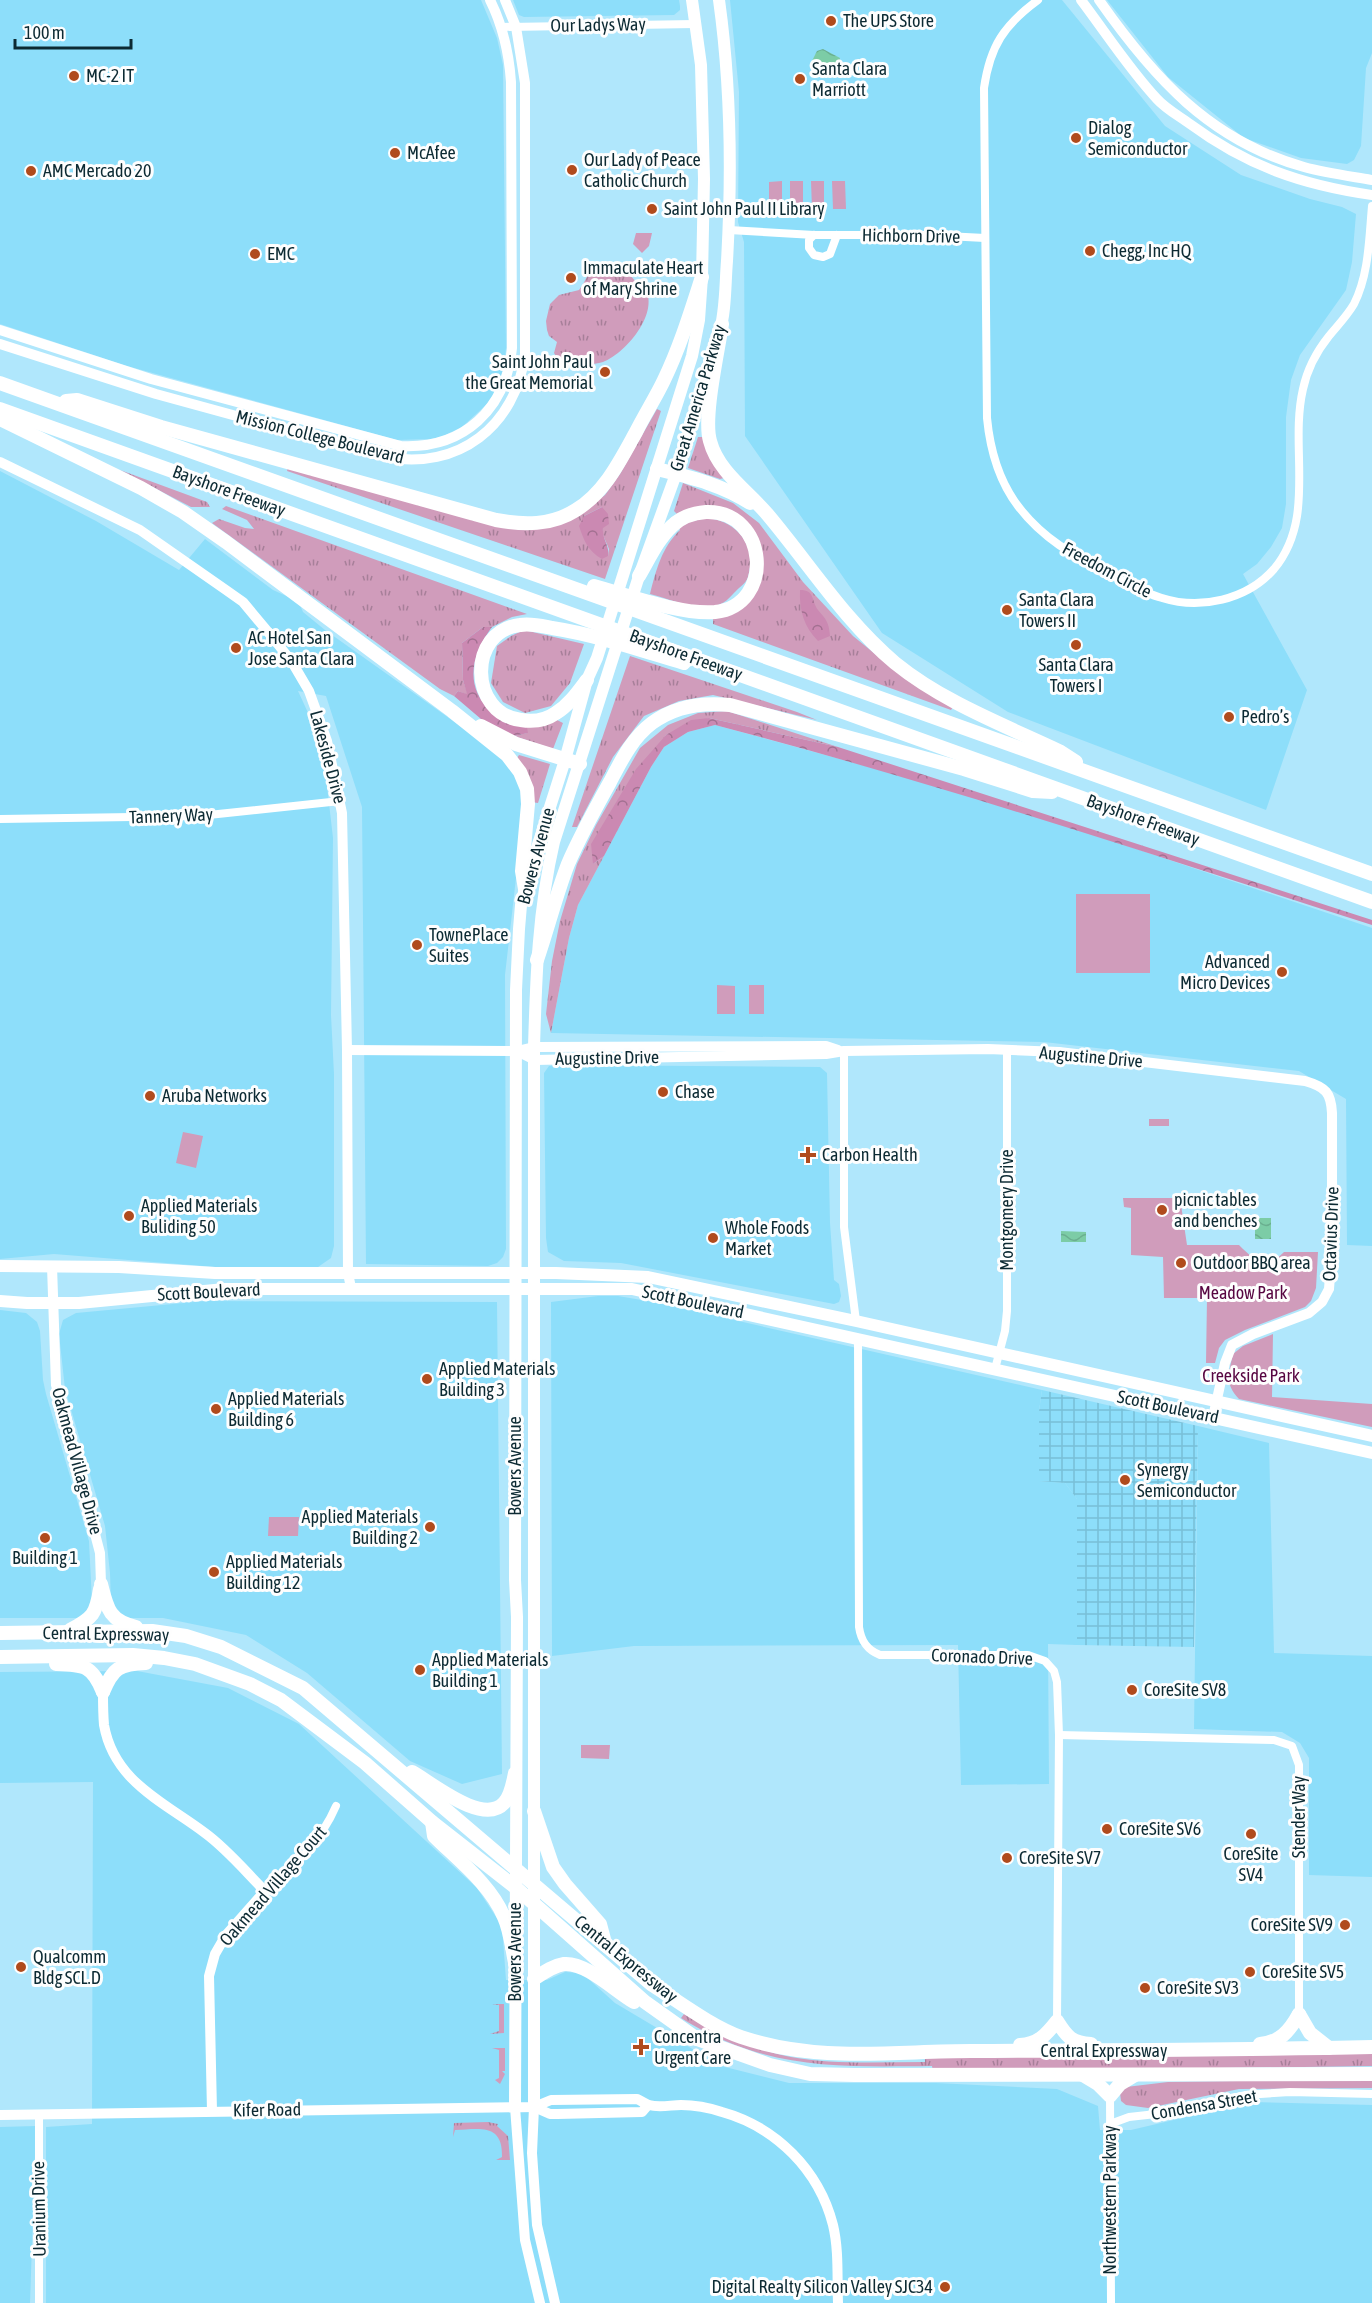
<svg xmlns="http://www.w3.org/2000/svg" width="1372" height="2303" font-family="'Asap Condensed',sans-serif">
  <defs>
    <pattern id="industrial-grid" width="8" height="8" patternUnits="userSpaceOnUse" patternTransform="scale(1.5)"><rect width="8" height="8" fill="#8ddefa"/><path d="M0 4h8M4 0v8" fill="none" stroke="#78bfd7"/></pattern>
    <pattern id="grass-tufts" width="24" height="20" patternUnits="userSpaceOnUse" patternTransform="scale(1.5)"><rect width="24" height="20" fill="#d09cbb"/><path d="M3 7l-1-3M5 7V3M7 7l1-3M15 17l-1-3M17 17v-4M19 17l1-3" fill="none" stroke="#a77f99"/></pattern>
    <pattern id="forest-crowns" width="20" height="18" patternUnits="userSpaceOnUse" patternTransform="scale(1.5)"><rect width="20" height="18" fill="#cb89b2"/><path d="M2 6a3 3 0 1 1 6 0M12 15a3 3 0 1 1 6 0" fill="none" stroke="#a37091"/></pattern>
    <pattern id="water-waves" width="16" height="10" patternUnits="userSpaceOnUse" patternTransform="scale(1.5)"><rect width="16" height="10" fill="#7ccca6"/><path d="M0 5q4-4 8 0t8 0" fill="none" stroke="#6aaf8f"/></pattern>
  </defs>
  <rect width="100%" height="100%" fill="#b0e7fc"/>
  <!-- built -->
  <g fill="#8ddefa">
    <path d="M0,0H481L497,38L503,65L506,348L504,368L495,392L487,404L462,427L441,437L431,439L397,440L127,366L0,324Z"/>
    <path d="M513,0H679L680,6V10L674,15L524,17L519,15Z"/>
    <path d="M730,0H1062L1165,126L1241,175L1310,199L1342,207L1356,214L1352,262L1346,290L1300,355L1291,380L1286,417V504L1282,528L1271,547L1257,564L1243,574L1307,690L1266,810L1008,712L882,633L745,436L744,242L738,222L739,92Z"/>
    <path d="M1107,0H1372V53L1366,68L1361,146L1354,160L1347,164L1301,158L1244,138L1168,77Z"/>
    <path d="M0,471L96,521L179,570L205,539L273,590L293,599L300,605L303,612L325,630L501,755L513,768L523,795L521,834L505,975L506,1249L503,1257L497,1263L488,1266L366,1264L362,807L326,696L298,691L310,717L324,760L333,838L331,1015L334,1074V1246L331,1258L318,1267L228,1268L54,1254L0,1259Z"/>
    <path d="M715,725L884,771L1062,824L1372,928V1246L1347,1245L1346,1099L1299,1071L1044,1042L551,1033L569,938L578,905L651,767L664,747L688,732Z"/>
    <path d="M562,1065L820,1067L827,1073L830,1223L834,1280L839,1284L841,1296L839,1302L834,1304L621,1263L564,1261L548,1252L546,1238L544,1073L549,1066Z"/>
    <path d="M598,1296H618L659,1303L1042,1390L1039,1411V1481L1065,1483L1077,1499V1645L1048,1644L1049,1784L961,1785L958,1645L634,1646L552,1656L551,1302Z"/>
    <path d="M205,1301L497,1302L502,1774L462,1784L410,1761L307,1673L246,1635L163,1618H122L111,1603L110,1573L105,1526L65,1389L59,1334L63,1320L76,1313Z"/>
    <path d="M0,1310L26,1313L37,1322L40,1331L43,1380L46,1394L89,1541L92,1602L91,1607L80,1618H0Z"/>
    <path d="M1198,1426L1269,1443L1274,1653L1372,1656V1877L1309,1875V1758L1300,1743L1282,1732L1194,1729Z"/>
    <path d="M137,1671L228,1688L299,1724L477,1888L502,1926L506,1980H547L565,1972L582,1973L615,2003L721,2066L789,2083H936L1057,2089L1098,2106L1100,2130H1131L1250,2102L1372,2105V2303H46V2127L92,2124L93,1782L0,1783V1672Z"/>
    <path d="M36,2126L30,2303H0V2127Z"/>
  </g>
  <!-- industrial -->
  <path fill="url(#industrial-grid)" d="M1042,1390L1198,1426L1194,1647L1077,1645V1499L1065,1483L1039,1481V1411Z"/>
  <!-- grass -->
  <g fill="url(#grass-tufts)" fill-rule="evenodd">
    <path d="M608,265L625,269L636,282L641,283C665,307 627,353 603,362C593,365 579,365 570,362C563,360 557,359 554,353L557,342L549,336L547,330L546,321L550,304L559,295L579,290C591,275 585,267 608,265Z"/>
    <path d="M657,409L661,411L605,579L287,471L288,467L501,527L589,507L605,495L620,474ZM602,507L603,535L609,549L608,556L584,516Z"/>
    <path d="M698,437H704L724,478L720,479L688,468Z"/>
    <path d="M120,470L207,502L210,507H191Z"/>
    <path d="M683,483L733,503L759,523L803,582L853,636L901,675L953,707L951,710L713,624V616L758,587C767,550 763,535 733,511L678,515L674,511Z"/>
    <path d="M226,506L527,614L512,617L492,627H483L462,643L463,680L468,695L458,691L454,696L440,689L212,523L219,519L245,528L254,529L247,520L222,509Z"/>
    <path d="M706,518C732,520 753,539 750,567C749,571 749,577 746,581C744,584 739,588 736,591C729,598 725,604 714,606C693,610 670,599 650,594C656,570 662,547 680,530L679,528L689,522Z"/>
    <path d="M524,630L584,644L570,683L551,706L525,713L503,702L491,683L497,646L511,636Z"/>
    <path d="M630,656L797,712L817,720L713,695L679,701L644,716L613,757L577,827H572Z"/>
    <path d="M727,711L838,747L709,718L666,735L593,864L604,856L578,905L569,938L551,1033L546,1014L552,961L560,921L577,864L596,825L640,748L668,725L698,713Z"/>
    <path d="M557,720L563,723L553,749L514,736L527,733V727Z"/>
    <path d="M519,755L550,764L538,803L531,802L517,758Z"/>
    <path d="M492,2004H504V2033L490,2034L499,2031V2005Z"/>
    <path d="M684,2014C716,2033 755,2050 791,2057C835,2065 880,2062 925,2062V2058L1372,2053V2066L933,2072L932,2066C837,2067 765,2070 681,2018Z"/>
    <path d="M492,2048H505V2071H502L505,2074L500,2084L495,2080L499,2078V2050Z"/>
    <path d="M1372,2079V2088L1239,2089L1148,2108L1126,2105L1121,2101L1120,2093L1126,2087L1168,2082Z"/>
    <path d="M488,2122L498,2124L497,2126L508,2136L510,2160H496L502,2157C503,2123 480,2129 455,2130L453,2137L454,2123Z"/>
  </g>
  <!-- forest -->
  <g fill="url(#forest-crowns)">
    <path d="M602,507L608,514L609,524L603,528C602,539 610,546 608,556L602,559C588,551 584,541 579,526L584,516Z"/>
    <path d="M800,590C815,590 811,600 818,610C826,619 829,622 830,636L818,641C804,627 799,610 800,590Z"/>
    <path d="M483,627H492C473,652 463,685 490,710C494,714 499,720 504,722C511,725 519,725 527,727L528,733L514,736L481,719L454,696L458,691L467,694L463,680L462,643Z"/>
    <path d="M709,718L838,747L1372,920V925C1154,855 937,783 715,725L688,732L664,747L651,767L604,856L593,864L591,844L636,769L666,735L691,720Z"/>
  </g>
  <!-- park -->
  <g fill="#d09cbb">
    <path d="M782,181V209H769V182Z"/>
    <rect x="790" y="181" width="13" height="28"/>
    <path d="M811,181H824V209H812Z"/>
    <path d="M832,181H845L846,209H833Z"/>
    <path d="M636,233H652L649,246L642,253L633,244Z"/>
    <rect x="1076" y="894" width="74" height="79"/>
    <path d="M717,985L735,986V1014H717Z"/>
    <rect x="749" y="985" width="15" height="29"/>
    <rect x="1149" y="1119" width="20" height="7"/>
    <path d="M183,1132L203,1136L196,1168L176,1163Z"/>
    <path d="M1123,1198H1180L1187,1245H1239C1254,1260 1266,1271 1284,1252H1318L1316,1288L1311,1301L1305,1307L1245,1330L1225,1340L1219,1348L1215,1363H1206L1207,1298H1164L1163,1257L1131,1255V1208L1124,1207Z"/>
    <path d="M1273,1334L1272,1397L1372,1404V1427L1239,1399C1224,1384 1229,1372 1233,1354L1243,1346Z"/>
    <path d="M269,1517H299L298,1536H268Z"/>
    <path d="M581,1745H610L609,1759L581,1758Z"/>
  </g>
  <!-- water -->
  <g fill="url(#water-waves)">
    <path d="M823,49L840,58L838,72L811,63L817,51Z"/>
    <rect x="1255" y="1218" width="16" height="21"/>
    <path d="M1061,1231L1086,1232V1242H1061Z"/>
  </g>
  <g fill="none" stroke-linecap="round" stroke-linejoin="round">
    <!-- street -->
    <g stroke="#fff" stroke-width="8">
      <path d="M1038,0C1004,25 990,46 984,88L987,418C990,449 999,481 1018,506C1042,538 1074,556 1108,573C1126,582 1143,593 1162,598C1200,610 1247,600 1274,569C1317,517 1289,449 1303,389C1307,370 1317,351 1329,336C1338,325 1347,316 1354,304C1369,274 1369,239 1372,206"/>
      <path d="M501,27L695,24"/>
      <path d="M729,230L814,235H926L985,238"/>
      <path d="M814,235L809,240V248L814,255L823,257L830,254L837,235"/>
      <path d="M0,819L199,816L340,801"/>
      <path d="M844,1051V1227L856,1321"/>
      <path d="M858,1339L859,1627C861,1641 867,1650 880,1655H1028L1045,1661L1054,1671L1057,1682L1059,1735L1057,2021"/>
      <path d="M995,1369L1005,1331L1007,1311V1050"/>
      <path d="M1059,1735L1274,1740L1292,1746L1299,1765V2014"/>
      <path d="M265,1891C295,1865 320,1843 336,1806"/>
      <path d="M1110,2096L1111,2303"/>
      <path d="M1110,2124L1129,2117L1183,2111L1245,2095L1290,2092L1372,2094"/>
      <path d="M39,2303V2114"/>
    </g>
    <!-- secondary -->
    <g stroke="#fff" stroke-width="10">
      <path d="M1081,0C1106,33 1129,69 1157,99C1166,109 1179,116 1190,124C1247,166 1302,185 1372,195"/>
      <path d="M1099,0C1153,77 1210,141 1304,167C1326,173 1349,176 1372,180"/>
      <path d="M0,330L151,379L401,446C464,449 506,409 512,348L511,82C509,53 503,26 490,0"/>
      <path d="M0,344L156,394L386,457C458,471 516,426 525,354V83L516,27L505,0"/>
      <path d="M0,462L140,530L226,590L243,602L273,638L292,662L309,691L327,741L342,813L347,1050L348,1273L351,1288"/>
      <path d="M347,1050L517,1051L534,1047L826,1046L838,1050"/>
      <path d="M517,1051L535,1060L826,1054L844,1051L988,1049L1059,1052L1305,1081C1326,1087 1331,1093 1332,1113V1250L1329,1289L1322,1302L1309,1313L1253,1334L1232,1345L1225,1363L1213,1417"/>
      <path d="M52,1266L56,1385L100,1553L101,1584"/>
      <path d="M103,1692C103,1703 103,1714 104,1725C114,1782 164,1802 205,1833C227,1849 246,1872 265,1891L226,1935L215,1954L209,1976L212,2111"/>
      <path d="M515,2107L525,2240L540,2303"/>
      <path d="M534,2107L532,2153L537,2225L555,2303"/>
      <path d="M534,2107L550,2114H557L642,2112L648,2105"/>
      <path d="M0,2115L534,2107L551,2100L637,2099C642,2101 645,2104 649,2105C659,2108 671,2105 681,2105C694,2105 710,2108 722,2112C776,2127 819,2170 833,2225C839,2250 837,2277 838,2303"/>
    </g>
    <!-- primary -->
    <g stroke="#fff" stroke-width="12">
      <path d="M719,334C726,311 725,285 727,261C732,174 731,86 719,0"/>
      <path d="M0,1266L119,1267L215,1273H556L648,1277L856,1321L1372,1436"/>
      <path d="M0,1301L27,1303H79L225,1289H632L1372,1453"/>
      <path d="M515,2107L517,1617L515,1580L516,990L519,929L521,905L527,879L565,760L587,680L597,658L692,356L699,320L702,277L704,179L701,65L692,0"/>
      <path d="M534,2107V1047C536,978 538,910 554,842L639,576L676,474L712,356"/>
    </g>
    <!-- highway -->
    <g stroke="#fff" stroke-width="14">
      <path d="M722,324C718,352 703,417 710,441C718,472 749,492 768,515C810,565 845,621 895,663C943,702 1004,725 1059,751L1076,762"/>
      <path d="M0,383L1372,874"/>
      <path d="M66,401L77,400L161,427L496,520C523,525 551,526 576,510C605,492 620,461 636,432C645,414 656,397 664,380C680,347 691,311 702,277"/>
      <path d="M0,409L1372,902"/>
      <path d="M0,419L141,488L183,512L226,542L452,711L507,755L520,772L527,789L528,804L522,871L525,889"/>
      <path d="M657,469C689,477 721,484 750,503"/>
      <path d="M594,586C627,595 681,615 715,612C776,605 768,510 706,512C693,513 681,517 672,526C658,539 649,559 639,576"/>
      <path d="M587,680C578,692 569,705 556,713C546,720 533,722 521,720C469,714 467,631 520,625C531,623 542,626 552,628C597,635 640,650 684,663"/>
      <path d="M481,726L516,744L580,764"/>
      <path d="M537,960C548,928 556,895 568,864C580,836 595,809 610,782C621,761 632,738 652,723C675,706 701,702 730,705L964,769L1033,791L1052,792"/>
      <path d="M101,1584C107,1608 109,1621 136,1627"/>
      <path d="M70,1630C93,1618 96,1614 100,1589"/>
      <path d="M0,1633L152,1631L186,1636L221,1647L303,1688L651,1984C678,2001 712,2027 741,2037C816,2063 894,2051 971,2051C1105,2050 1238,2050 1372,2047"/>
      <path d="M0,1657L133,1655L164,1658L195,1664L250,1684L281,1700L365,1763L432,1822L515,1887L645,2002L697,2039L770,2065L810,2074L855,2075L1372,2074"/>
      <path d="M56,1664C84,1665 92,1665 103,1692"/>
      <path d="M103,1692C113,1668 119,1664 146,1663"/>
      <path d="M412,1772C432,1783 483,1826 504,1803C511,1796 513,1783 515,1773"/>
      <path d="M534,1811L553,1867L565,1884L600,1924L605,1943"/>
      <path d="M432,1822L434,1836C458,1860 490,1884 504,1917C511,1932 512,1951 516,1967"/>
      <path d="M534,1979C543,1973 552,1966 564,1964C586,1962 615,1991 634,2002"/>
      <path d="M1299,2014L1310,2033L1329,2048"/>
      <path d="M1260,2044C1280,2042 1289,2032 1299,2014"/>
      <path d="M1020,2045C1038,2044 1046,2035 1057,2021C1067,2037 1072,2043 1091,2044"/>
      <path d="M1083,2075L1098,2084L1110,2096L1120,2084L1135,2075"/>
    </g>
  </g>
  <!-- markers -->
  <g fill="#b04b1d" stroke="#fefefe" stroke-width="2">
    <circle cx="831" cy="21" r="6"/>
    <circle cx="74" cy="76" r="6"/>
    <circle cx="800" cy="79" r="6"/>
    <circle cx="1076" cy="138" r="6"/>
    <circle cx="395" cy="153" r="6"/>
    <circle cx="572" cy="170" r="6"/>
    <circle cx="31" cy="171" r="6"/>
    <circle cx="652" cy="209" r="6"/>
    <circle cx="1090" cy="251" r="6"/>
    <circle cx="255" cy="254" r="6"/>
    <circle cx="571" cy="278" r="6"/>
    <circle cx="605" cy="372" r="6"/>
    <circle cx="1007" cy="610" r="6"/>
    <circle cx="1076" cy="645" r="6"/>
    <circle cx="236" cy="648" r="6"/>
    <circle cx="1229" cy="717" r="6"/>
    <circle cx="417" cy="945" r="6"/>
    <circle cx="1282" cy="972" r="6"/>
    <circle cx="663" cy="1092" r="6"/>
    <circle cx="150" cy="1096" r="6"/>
    <path d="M805 1146h6v6h6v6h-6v6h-6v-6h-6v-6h6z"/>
    <circle cx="1162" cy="1210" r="6"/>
    <circle cx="129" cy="1216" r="6"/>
    <circle cx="713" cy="1238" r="6"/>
    <circle cx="1181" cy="1263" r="6"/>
    <circle cx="427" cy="1379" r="6"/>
    <circle cx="216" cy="1409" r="6"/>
    <circle cx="1125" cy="1480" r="6"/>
    <circle cx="430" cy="1527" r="6"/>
    <circle cx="45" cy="1538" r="6"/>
    <circle cx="214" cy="1572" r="6"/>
    <circle cx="420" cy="1670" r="6"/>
    <circle cx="1132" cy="1690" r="6"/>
    <circle cx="1107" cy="1829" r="6"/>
    <circle cx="1251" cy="1834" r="6"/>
    <circle cx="1007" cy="1858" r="6"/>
    <circle cx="1345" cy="1925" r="6"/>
    <circle cx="21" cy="1967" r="6"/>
    <circle cx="1250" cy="1972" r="6"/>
    <circle cx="1145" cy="1988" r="6"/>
    <path d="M638 2038h6v6h6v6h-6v6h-6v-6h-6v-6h6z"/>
    <circle cx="945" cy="2287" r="6"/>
  </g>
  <g text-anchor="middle" stroke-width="6" stroke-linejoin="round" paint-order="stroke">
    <!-- poi labels -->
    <g font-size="18" fill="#0c2a33" stroke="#fefefe" text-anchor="start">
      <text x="843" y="27">The UPS Store</text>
      <text x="812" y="75">Santa Clara<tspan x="812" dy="21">Marriott</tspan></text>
      <text x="86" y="82">MC-2 IT</text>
      <text x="1088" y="134">Dialog<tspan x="1088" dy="21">Semiconductor</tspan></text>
      <text x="407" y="159">McAfee</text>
      <text x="584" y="166">Our Lady of Peace<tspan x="584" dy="21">Catholic Church</tspan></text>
      <text x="43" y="177">AMC Mercado 20</text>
      <text x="664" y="215">Saint John Paul II Library</text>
      <text x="1102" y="257">Chegg, Inc HQ</text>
      <text x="267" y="260">EMC</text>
      <text x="583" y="274">Immaculate Heart<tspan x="583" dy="21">of Mary Shrine</tspan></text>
      <text x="593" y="368" text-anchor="end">Saint John Paul<tspan x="593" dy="21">the Great Memorial</tspan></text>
      <text x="1019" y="606">Santa Clara<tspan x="1019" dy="21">Towers II</tspan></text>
      <text x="248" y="644">AC Hotel San<tspan x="248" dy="21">Jose Santa Clara</tspan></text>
      <text x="1076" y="671" text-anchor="middle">Santa Clara<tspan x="1076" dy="21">Towers I</tspan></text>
      <text x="1241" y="723">Pedro’s</text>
      <text x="429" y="941">TownePlace<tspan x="429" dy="21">Suites</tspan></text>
      <text x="1270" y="968" text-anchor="end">Advanced<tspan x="1270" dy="21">Micro Devices</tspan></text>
      <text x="675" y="1098">Chase</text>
      <text x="162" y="1102">Aruba Networks</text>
      <text x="822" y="1161">Carbon Health</text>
      <text x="1174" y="1206">picnic tables<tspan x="1174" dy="21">and benches</tspan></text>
      <text x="141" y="1212">Applied Materials<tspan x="141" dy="21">Buliding 50</tspan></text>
      <text x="725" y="1234">Whole Foods<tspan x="725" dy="21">Market</tspan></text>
      <text x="1193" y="1269">Outdoor BBQ area</text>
      <text x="439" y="1375">Applied Materials<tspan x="439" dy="21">Building 3</tspan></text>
      <text x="228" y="1405">Applied Materials<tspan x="228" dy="21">Building 6</tspan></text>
      <text x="1137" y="1476">Synergy<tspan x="1137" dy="21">Semiconductor</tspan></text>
      <text x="418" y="1523" text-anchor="end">Applied Materials<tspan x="418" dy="21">Building 2</tspan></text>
      <text x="45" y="1564" text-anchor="middle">Building 1</text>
      <text x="226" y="1568">Applied Materials<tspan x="226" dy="21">Building 12</tspan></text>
      <text x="432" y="1666">Applied Materials<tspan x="432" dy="21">Building 1</tspan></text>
      <text x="1144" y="1696">CoreSite SV8</text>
      <text x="1119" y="1835">CoreSite SV6</text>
      <text x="1251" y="1860" text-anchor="middle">CoreSite<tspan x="1251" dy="21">SV4</tspan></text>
      <text x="1019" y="1864">CoreSite SV7</text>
      <text x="1333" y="1931" text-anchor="end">CoreSite SV9</text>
      <text x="33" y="1963">Qualcomm<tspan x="33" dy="21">Bldg SCL.D</tspan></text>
      <text x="1262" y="1978">CoreSite SV5</text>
      <text x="1157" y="1994">CoreSite SV3</text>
      <text x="654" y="2043">Concentra<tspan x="654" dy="21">Urgent Care</tspan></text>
      <text x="933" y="2293" text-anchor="end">Digital Realty Silicon Valley SJC34</text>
    </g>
    <!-- street labels -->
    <g font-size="18" fill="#0c2a33" stroke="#fefefe">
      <text transform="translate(598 25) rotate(-1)" y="6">Our Ladys Way</text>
      <text transform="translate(911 236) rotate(1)" y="6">Hichborn Drive</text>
      <text transform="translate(698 398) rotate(-73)" y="6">Great America Parkway</text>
      <text transform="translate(320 437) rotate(14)" y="6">Mission College Boulevard</text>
      <text transform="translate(229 491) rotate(20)" y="6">Bayshore Freeway</text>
      <text transform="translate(1107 570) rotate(28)" y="6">Freedom Circle</text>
      <text transform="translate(686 655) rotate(20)" y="6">Bayshore Freeway</text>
      <text transform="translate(328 757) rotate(75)" y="6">Lakeside Drive</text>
      <text transform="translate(171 816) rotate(-2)" y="6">Tannery Way</text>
      <text transform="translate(1143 820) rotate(20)" y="6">Bayshore Freeway</text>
      <text transform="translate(536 856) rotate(-75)" y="6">Bowers Avenue</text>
      <text transform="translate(1091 1057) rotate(5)" y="6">Augustine Drive</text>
      <text transform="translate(607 1058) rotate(-1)" y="6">Augustine Drive</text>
      <text transform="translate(1007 1210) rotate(-90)" y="6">Montgomery Drive</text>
      <text transform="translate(1331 1234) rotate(-88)" y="6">Octavius Drive</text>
      <text transform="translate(209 1292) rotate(-3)" y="6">Scott Boulevard</text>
      <text transform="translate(693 1302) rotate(12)" y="6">Scott Boulevard</text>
      <text transform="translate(1168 1407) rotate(12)" y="6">Scott Boulevard</text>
      <text transform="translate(77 1461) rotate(75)" y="6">Oakmead Village Drive</text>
      <text transform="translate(515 1466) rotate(-90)" y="6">Bowers Avenue</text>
      <text transform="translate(106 1634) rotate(1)" y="6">Central Expressway</text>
      <text transform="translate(982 1657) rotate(2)" y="6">Coronado Drive</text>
      <text transform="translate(1299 1817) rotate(-90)" y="6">Stender Way</text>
      <text transform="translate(273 1886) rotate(-49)" y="6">Oakmead Village Court</text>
      <text transform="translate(515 1952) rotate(-90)" y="6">Bowers Avenue</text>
      <text transform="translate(626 1959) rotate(39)" y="6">Central Expressway</text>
      <text x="1104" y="2057">Central Expressway</text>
      <text transform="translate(1204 2105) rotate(-10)" y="6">Condensa Street</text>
      <text transform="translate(267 2110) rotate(-1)" y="6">Kifer Road</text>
      <text transform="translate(1110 2200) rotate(-90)" y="6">Northwestern Parkway</text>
      <text transform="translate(39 2209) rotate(-91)" y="6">Uranium Drive</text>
    </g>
    <!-- park labels -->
    <g font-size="18" fill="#570541" stroke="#fefefe">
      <text x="1243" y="1299">Meadow Park</text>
      <text x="1251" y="1382">Creekside Park</text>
    </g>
  </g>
  <!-- scale -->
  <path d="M15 39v9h116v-9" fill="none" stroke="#0c2a33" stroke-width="3"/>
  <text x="24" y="39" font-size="18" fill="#0c2a33" stroke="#fefefe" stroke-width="4.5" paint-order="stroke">100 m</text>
</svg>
